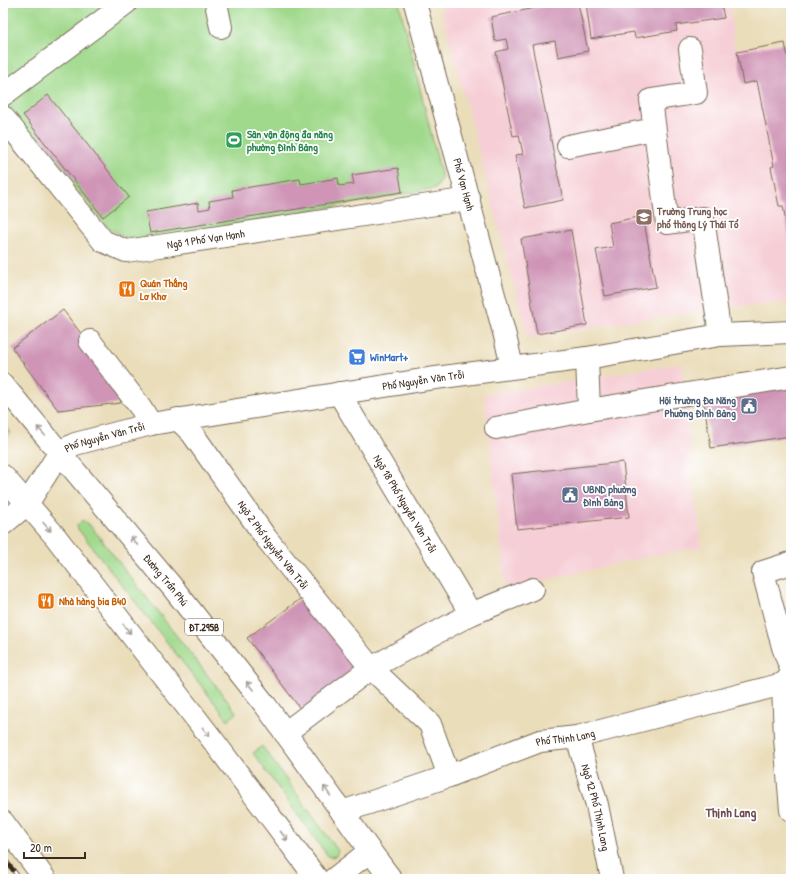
<svg xmlns="http://www.w3.org/2000/svg" width="794" height="882" font-family="'Patrick Hand',sans-serif">
  <rect width="100%" height="100%" fill="#fff"/>
  <filter id="ink" filterUnits="userSpaceOnUse"><feTurbulence type="fractalNoise" baseFrequency=".025" numOctaves="2"/><feDisplacementMap in="SourceGraphic" scale="8" xChannelSelector="R" yChannelSelector="G"/><feConvolveMatrix kernelMatrix="1 2 1 2 8 2 1 2 1" color-interpolation-filters="sRGB"/></filter>
  <filter id="wash" filterUnits="userSpaceOnUse"><feTurbulence type="fractalNoise" baseFrequency=".012" numOctaves="4" result="noise"/><feDisplacementMap in="SourceGraphic" scale="16" xChannelSelector="R" yChannelSelector="G"/><feGaussianBlur stdDeviation="0.9" result="paint"/><feColorMatrix in="noise" values="0 0 0 0 0 0 0 0 0 0 0 0 0 0 0 0 0 1.4 0 .05"/><feComposite in="paint" operator="in"/></filter>
  <g filter="url(#wash)">
    <rect width="100%" height="100%" fill="#eaddba"/>
    <!-- built -->
    <g fill="#f6cfd6">
      <path d="M440,3H730L734,48L791,42V302L713,308L528,338Z"/>
      <path d="M683,363L691,464L702,547L650,556L506,589L484,395Z"/>
    </g>
    <!-- green -->
    <g fill="#a0d98c" stroke="#6e8255">
      <path d="M3,3H399L442,178L436,188L141,241L124,237L108,227L3,102Z"/>
      <path d="M3,423L10,433C9,436 7,439 3,438Z"/>
      <path d="M83,521L89,524L237,713L228,720L78,529L77,525Z"/>
      <path d="M262,746L336,848L338,851L336,856L330,857L327,855L253,753Z"/>
    </g>
    <g id="blocks">
      <!-- building -->
      <g fill="#cf94b6">
        <path d="M560,3H578L588,51L558,57L555,41L532,45L563,200L525,208L515,155L523,154L519,135L513,136L496,52L508,49L506,39L495,41L491,17Z"/>
        <path d="M586,3H721L724,18L676,25L677,31L635,38L634,32L591,39Z"/>
        <path d="M785,43L791,73L790,243L783,206H779L771,167L774,166L757,81L743,84L737,52Z"/>
        <path d="M48,95L129,197L103,217L23,115Z"/>
        <path d="M398,168L402,192L150,233L146,212L198,203L199,210L210,208L209,201L233,197L232,190L300,179L301,184L338,178L339,186L354,184L352,175Z"/>
        <path d="M643,216L656,287L605,296L596,250L613,247L609,223Z"/>
        <path d="M571,230L587,325L537,334L521,239Z"/>
        <path d="M63,310L119,383L121,403L58,410L12,348Z"/>
        <path d="M791,384V436L711,448L703,397Z"/>
        <path d="M623,462L629,517L517,529L511,474Z"/>
        <path d="M307,594L362,666L302,711L247,638Z"/>
      </g>
    </g>
  </g>
  <g filter="url(#ink)">
    <use href="#blocks" fill-opacity="0" stroke="#786955" stroke-width="1"/>
    <g fill="none" stroke-linecap="round" stroke-linejoin="round">
      <!-- minor casing -->
      <g stroke="#786955" stroke-width="24">
        <g id="minor">
          <path d="M216,3L221,27"/>
          <path id="s1" d="M415,3L505,336L512,367"/>
          <path d="M690,49L696,93L651,100L667,223L703,218L720,335"/>
          <path d="M3,95L126,3"/>
          <path id="s2" d="M3,117L103,241L126,251L469,199"/>
          <path d="M568,146L654,129"/>
          <path d="M90,341L141,408L151,424"/>
          <path id="s3" d="M339,393L471,614"/>
          <path d="M589,410L791,377"/>
          <path id="s4" d="M178,419L192,433L266,538L371,668L430,724L449,776"/>
          <path d="M496,428L589,410L587,358"/>
          <path d="M3,524L27,504"/>
          <path d="M791,563L763,572L783,647L791,669"/>
          <path d="M783,684L785,738L791,810"/>
          <path d="M285,733L371,668L471,614L533,589"/>
          <path id="s5" d="M577,737L597,805L612,879"/>
          <path id="s6" d="M342,812L449,776L540,741L577,737L721,700L783,684L791,676"/>
          <path d="M3,822L45,879"/>
        </g>
      </g>
      <!-- major casing -->
      <g stroke="#786955" stroke-width="24">
        <g id="major">
          <path id="s7" d="M3,385L173,588L266,706L370,851L391,879"/>
          <path d="M3,476L55,536L215,743L317,879"/>
          <path id="s8" d="M27,504L60,452L75,444L151,424L428,379L587,358L720,335L791,332"/>
          <path d="M334,879L370,851"/>
        </g>
      </g>
      <!-- minor -->
      <use href="#minor" stroke="#fff" stroke-width="22"/>
      <!-- major -->
      <use href="#major" stroke="#fff" stroke-width="22"/>
      <!-- rail casing -->
      <g stroke="#3b2a1e" stroke-width="4.5">
        <path id="rail" d="M3,857L20,879"/>
      </g>
      <!-- rail -->
      <use href="#rail" stroke="#fff" stroke-width="3" stroke-dasharray="9" stroke-linecap="butt"/>
    </g>
    <!-- one-way arrows -->
    <defs><path id="oneway-shaft" d="M-6 0H5M1.5-3L5.5 0L1.5 3" fill="none" stroke-width="1.6" stroke-linecap="round" stroke-linejoin="round"/></defs>
    <g stroke="#a79f9a">
      <use href="#oneway-shaft" transform="translate(41 431) rotate(-132)"/>
      <use href="#oneway-shaft" transform="translate(47 527) rotate(48)"/>
      <use href="#oneway-shaft" transform="translate(134 541) rotate(-130)"/>
      <use href="#oneway-shaft" transform="translate(127 629) rotate(52)"/>
      <use href="#oneway-shaft" transform="translate(250 686) rotate(-128)"/>
      <use href="#oneway-shaft" transform="translate(206 732) rotate(52)"/>
      <use href="#oneway-shaft" transform="translate(327 791) rotate(-125)"/>
      <use href="#oneway-shaft" transform="translate(284 836) rotate(53)"/>
    </g>
  </g>
  <!-- icons -->
  <defs>
    <g id="stadium-square" transform="scale(0.9)"><rect x="-9" y="-9" width="18" height="18" rx="4" fill="#2e9e5b" stroke="#fff"/><path d="M0-5a6.5 5 0 1 0 0 10a6.5 5 0 1 0 0-10ZM-3.5-1.8h7v3.6h-7Z" fill="#fff"/></g>
    <g id="school-square" transform="scale(0.9)"><rect x="-9" y="-9" width="18" height="18" rx="4" fill="#8d6e63" stroke="#fff"/><path d="M0-5L7-2L0 1L-7-2ZM-4 1L0 2.5L4 1V4Q0 6-4 4Z" fill="#fff"/></g>
    <g id="restaurant-square" transform="scale(0.9)"><rect x="-9" y="-9" width="18" height="18" rx="4" fill="#e8710a" stroke="#fff"/><path d="M-5-6h1v4h1v-4h1v4h1v-4h1v5L-1.5 .5V6h-2V.5L-5-1ZM5-6V6H3V1.5H1.5Q1.5-4 5-6Z" fill="#fff"/></g>
    <g id="supermarket-square" transform="scale(0.9)"><rect x="-9" y="-9" width="18" height="18" rx="4" fill="#3f7fe0" stroke="#fff"/><path d="M-6-5.5h2.5l.6 2H6L4.5 2H-2.5L-4.4-4H-6ZM-1.5 3.2a1.3 1.3 0 1 0 .1 0ZM3 3.2a1.3 1.3 0 1 0 .1 0Z" fill="#fff"/></g>
    <g id="civic-square" transform="scale(0.9)"><rect x="-9" y="-9" width="18" height="18" rx="4" fill="#5c6f8a" stroke="#fff"/><path d="M-.6-6.5H3V-4.5H.6V-3L4-1V1h2V6H-6V1h2V-1L-.6-3ZM-1.2 2.5V6h2.4V2.5Z" fill="#fff"/></g>
  </defs>
  <g fill-rule="evenodd">
    <use href="#stadium-square" x="234" y="140"/>
    <use href="#school-square" x="644" y="217"/>
    <use href="#restaurant-square" x="127" y="289"/>
    <use href="#supermarket-square" x="357" y="357"/>
    <use href="#civic-square" x="749" y="406"/>
    <use href="#civic-square" x="570" y="495"/>
    <use href="#restaurant-square" x="46" y="601"/>
  </g>
  <g text-anchor="middle" stroke-width="3.5" stroke-linejoin="round" paint-order="stroke">
    <!-- shield labels -->
    <rect fill="#fff" stroke="#766a62" stroke-width="1" x="185" y="619" width="38" height="16" rx="3"/>
    <g font-size="10" font-weight="bold" fill="#3b2a1e">
      <text x="204" y="631">ĐT.295B</text>
    </g>
    <!-- leisure labels -->
    <g font-size="11" font-weight="bold" fill="#27864d" stroke="#fff" text-anchor="start">
      <text x="247" y="138">Sân vận động đa năng<tspan x="247" dy="13">phường Đình Bảng</tspan></text>
    </g>
    <!-- street labels -->
    <g font-size="11" fill="#3b2a1e" stroke="#fff">
      <text dy="4" stroke="none"><textPath href="#s1" startOffset="188">Phố Vạn Hạnh</textPath></text>
      <text dy="4" stroke="none"><textPath href="#s2" startOffset="265">Ngõ 1 Phố Vạn Hạnh</textPath></text>
      <text dy="4" stroke="none"><textPath href="#s8" startOffset="433">Phố Nguyễn Văn Trỗi</textPath></text>
      <text dy="4" stroke="none"><textPath href="#s8" startOffset="109">Phố Nguyễn Văn Trỗi</textPath></text>
      <text dy="4" stroke="none"><textPath href="#s3" startOffset="129">Ngõ 18 Phố Nguyễn Văn Trỗi</textPath></text>
      <text dy="4" stroke="none"><textPath href="#s4" startOffset="158">Ngõ 2 Phố Nguyễn Văn Trỗi</textPath></text>
      <text dy="4" stroke="none"><textPath href="#s7" startOffset="254">Đường Trần Phú</textPath></text>
      <text dy="4" stroke="none"><textPath href="#s6" startOffset="236">Phố Thịnh Lang</textPath></text>
      <text dy="4" stroke="none"><textPath href="#s5" startOffset="73">Ngõ 12 Phố Thịnh Lang</textPath></text>
    </g>
    <!-- education labels -->
    <g font-size="11" font-weight="bold" fill="#785e54" stroke="#fff" text-anchor="start">
      <text x="657" y="215">Trường Trung học<tspan x="657" dy="13">phổ thông Lý Thái Tổ</tspan></text>
    </g>
    <!-- food labels -->
    <g font-size="11" font-weight="bold" fill="#c56008" stroke="#fff" text-anchor="start">
      <text x="140" y="287">Quán Thắng<tspan x="140" dy="13">Lơ Khơ</tspan></text>
      <text x="59" y="605">Nhà hàng bia B40</text>
    </g>
    <!-- shop labels -->
    <g font-size="11" font-weight="bold" fill="#366cbe" stroke="#fff" text-anchor="start">
      <text x="370" y="361">WinMart+</text>
    </g>
    <!-- service labels -->
    <g font-size="11" font-weight="bold" fill="#4e5e75" stroke="#fff" text-anchor="end">
      <text x="736" y="404">Hội trường Đa Năng<tspan x="736" dy="13">Phường Đình Bảng</tspan></text>
      <text x="583" y="493" text-anchor="start">UBND phường<tspan x="583" dy="13">Đình Bảng</tspan></text>
    </g>
    <!-- quarter labels -->
    <g font-size="13" font-weight="bold" fill="#6f4f53" stroke="#fff">
      <text x="731" y="817">Thịnh Lang</text>
    </g>
  </g>
  <!-- margin -->
  <rect width="794" height="882" fill="none" stroke="#fff" stroke-width="16"/>
  <!-- scale -->
  <path d="M24 852v6h61v-6" fill="none" stroke="#3b2a1e" stroke-width="2"/>
  <text x="30" y="852" font-size="12" fill="#3b2a1e" stroke="#ffffff" stroke-width="3" paint-order="stroke">20 m</text>
</svg>
